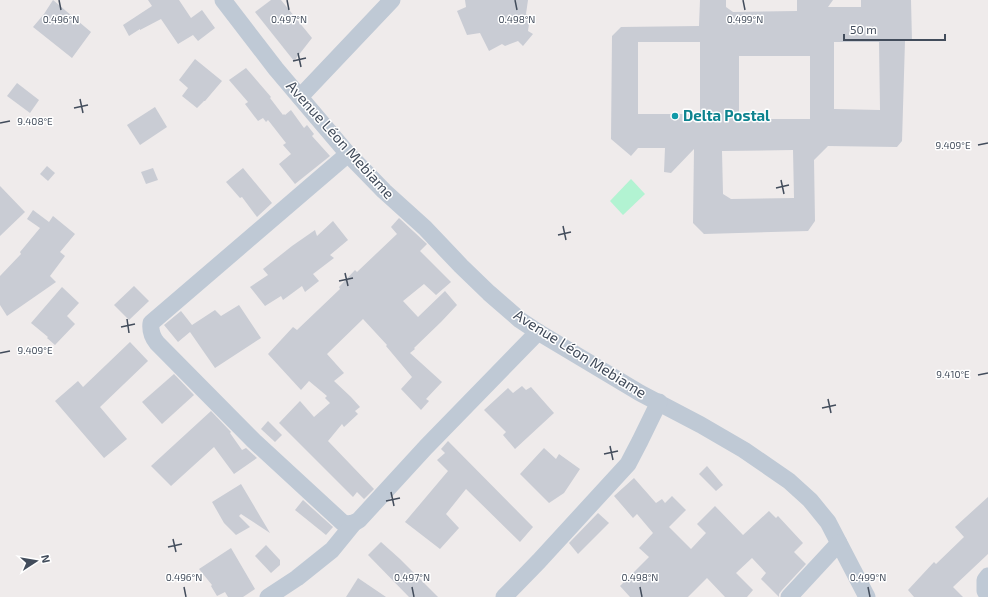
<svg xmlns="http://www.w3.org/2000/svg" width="988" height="597" font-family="'Exo 2',sans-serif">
  <rect width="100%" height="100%" fill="#efebeb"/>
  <!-- green -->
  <path fill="#b2f3d2" d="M631,179L645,194L623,215L610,201Z"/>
  <!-- building -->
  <g fill="#c9ccd4" fill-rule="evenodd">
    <path d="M53,0L91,32L72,58L33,27L44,14Z"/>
    <path d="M148,0H179L191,18L202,10L215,28L198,41L193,35L178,44L161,19L140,30V29L129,36L123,25L152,6Z"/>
    <path d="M271,0H281L312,38L294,61L255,12Z"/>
    <path d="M465,0H528L526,14L530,17L528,31L533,34L523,46L518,41L505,46L502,44L489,51L480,33L467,35L457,11L466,7Z"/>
    <path d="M700,0H726V7L733,12L797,11V0H833L828,7H861V0H911L912,41H905L902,141L897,147L828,146L814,160L815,221L808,231L704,234L693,223L694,149L671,173L664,172L665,148H638L631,156L611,139L612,36L621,27L699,26ZM638,42H700V114H638ZM834,42H879L880,110L834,109ZM739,56H810V119H739ZM793,150L794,198L731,199L723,194L722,151Z"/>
    <path d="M195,59L222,81L205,101H204L197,108L182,96L188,88L179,80Z"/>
    <path d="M246,68L271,97L270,98L283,115L284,114L285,115L291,110L304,128L307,125L314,134L312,136L330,156L295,184L279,164L291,154L283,145L286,143L268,120L266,122L263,118L258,121L245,104L248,102L229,80Z"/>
    <path d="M17,83L39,100L30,113L7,96Z"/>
    <path d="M155,107L167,127L140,145L127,125Z"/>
    <path d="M47,166L55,173L48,181L40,174Z"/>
    <path d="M153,168L158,180L146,184L141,172Z"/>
    <path d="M243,168L272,203L257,217L242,197L240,198L226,182Z"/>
    <path d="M0,186L25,212L0,236Z"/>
    <path d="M33,210L49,222L53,216L75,234L60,252L65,256L50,276L56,282L7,316L0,305V276L21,254L20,252L40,228L27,219Z"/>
    <path d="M399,218L427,244L420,251L451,282L436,295L424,284L403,301L418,317L445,291L457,305L441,322L414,348L415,349L410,353L442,382L426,399L429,401L421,410L401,389L412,377L386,346L387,345L363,319L327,354L344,373L334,381L351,397L360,407L355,411L358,414L344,427L342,424L328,441L374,489L364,499L357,492L353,497L279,423L300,401L314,417L330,403L325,398L327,396L309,381L301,390L268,354L293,327L297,330L340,289L339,287L355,270L357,272L397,234L391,227Z"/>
    <path d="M333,221L348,240L330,255L334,258L313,274L319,281L305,292L302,286L283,300L281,296L265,306L250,287L268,275L263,269L292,246L315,230L317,236Z"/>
    <path d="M134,286L149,301L129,320L114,305Z"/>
    <path d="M62,287L79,303L67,316L75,324L55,345L47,338L48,337L31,323Z"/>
    <path d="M239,305L261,338L215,368L190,332L178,342L164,325L181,311L192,325L215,310L221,316Z"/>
    <path d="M130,342L148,361L100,407L127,439L104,458L55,401L78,381L83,387Z"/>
    <path d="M174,374L194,395L162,424L142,402Z"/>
    <path d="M522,386L526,390L531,387L554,413L515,449L503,435L506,432L484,410L508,388L513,393Z"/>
    <path d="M211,411L231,432L230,433L242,450L246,448L257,458L234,474L214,447L171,486L151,466Z"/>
    <path d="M268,421L282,435L275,442L261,429Z"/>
    <path d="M448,441L533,527L520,542L466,489L446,514L459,528L440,549L405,522L448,471L437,460L445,453L441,449Z"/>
    <path d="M544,448L556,459L559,454L580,469L564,493L549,503L520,474Z"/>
    <path d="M707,466L723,485L716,491L699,474Z"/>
    <path d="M634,478L656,503L662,499L665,503L672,496L686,510L669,527L691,549L706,533L697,524L715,506L743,535L769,511L776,518L778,516L803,543L794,552L806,564L782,590L779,594V597L761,579L766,573L752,558L736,573L753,590L747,597H725L707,578L688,597H630L620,586L649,557L639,548L653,533L637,514L633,518L614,496Z"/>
    <path d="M241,484L270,533L241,514L239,516L250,527L236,535L224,523L212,502Z"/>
    <path d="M988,497V554L953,587L963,597H914L908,590L934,562L936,564L964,537L955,527Z"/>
    <path d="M303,500L333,527L326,535L295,510Z"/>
    <path d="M598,513L609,523L578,554L569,543Z"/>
    <path d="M381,542L400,559L438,597H409L368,555Z"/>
    <path d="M266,545L280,560V565L271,573L255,556Z"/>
    <path d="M231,548L255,589L243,597H228L225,592L217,596L211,586L212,585L199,569Z"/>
    <path d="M358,578L386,597H346Z"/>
  </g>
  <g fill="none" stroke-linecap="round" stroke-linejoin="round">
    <!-- minor -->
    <g stroke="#bfc9d5" stroke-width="17">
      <path d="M223,0L276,69L348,154L384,191L425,228L461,266L489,293L520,320L538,332L640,393L701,425L744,450L789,481L810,500L828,522L867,597"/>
      <path d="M300,97L392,0"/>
      <path d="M348,154L151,323C150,331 152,337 157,343L254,441L343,523L348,524L354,523"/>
      <path d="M988,576L985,580V591L988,596"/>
      <path d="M268,597L297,578L332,550L354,523L359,520L426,447L538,332"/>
      <path d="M504,597L539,561L628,464L640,441L659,402"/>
      <path d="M789,597L839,543"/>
    </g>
  </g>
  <!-- ticks -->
  <path fill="none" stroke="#424c5b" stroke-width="1.5" d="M59,0L61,10M287,0L289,10M515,0L517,10M743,0L745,10M298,53L301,67M293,61L306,58M80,99L83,113M74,108L88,105M0,123L10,121M978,145L988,143M781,180L784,194M776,188L789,185M563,226L566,240M558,235L571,232M345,273L348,286M339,281L353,278M127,319L129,333M121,327L135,324M0,353L10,351M978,375L988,373M828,399L831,413M822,408L836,405M610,446L613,460M604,454L618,451M391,492L394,506M386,501L400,498M173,539L176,552M168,547L182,544M184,587L186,597M412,587L414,597M640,587L642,597M868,587L870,597"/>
  <!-- markers -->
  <circle fill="#0f9aa8" stroke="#fff" stroke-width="1.5" cx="675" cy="116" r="4"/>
  <g text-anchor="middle" stroke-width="3" stroke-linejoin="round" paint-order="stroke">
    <!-- culture labels -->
    <g font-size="15" font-weight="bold" fill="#0d838f" stroke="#fff" text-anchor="start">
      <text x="683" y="121">Delta Postal</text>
    </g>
    <!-- street labels -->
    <g font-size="15" fill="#424c5b" stroke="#fff">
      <text transform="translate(340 140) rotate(48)" y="5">Avenue Léon Mebiame</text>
      <text transform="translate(580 354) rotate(32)" y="5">Avenue Léon Mebiame</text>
    </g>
  </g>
  <g font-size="10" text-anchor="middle" fill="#424c5b" stroke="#fff" stroke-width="3" stroke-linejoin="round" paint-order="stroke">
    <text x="61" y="23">0.496°N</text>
    <text x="289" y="23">0.497°N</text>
    <text x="517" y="23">0.498°N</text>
    <text x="745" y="23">0.499°N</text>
    <text x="35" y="125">9.408°E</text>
    <text x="953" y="149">9.409°E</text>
    <text x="35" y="354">9.409°E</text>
    <text x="953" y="378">9.410°E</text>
    <text x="184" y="581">0.496°N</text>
    <text x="412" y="581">0.497°N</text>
    <text x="640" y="581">0.498°N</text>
    <text x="868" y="581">0.499°N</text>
  </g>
  <!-- north arrow -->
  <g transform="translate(36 561) rotate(78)" stroke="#ffffff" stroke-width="3" paint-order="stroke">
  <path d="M0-3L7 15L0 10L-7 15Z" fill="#424c5b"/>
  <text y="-6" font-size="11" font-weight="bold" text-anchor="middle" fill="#424c5b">N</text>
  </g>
  <!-- scale -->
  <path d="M844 34v6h101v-6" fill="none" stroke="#424c5b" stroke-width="2"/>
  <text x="850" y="34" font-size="12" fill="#424c5b" stroke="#ffffff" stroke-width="3" paint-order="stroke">50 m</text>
</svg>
